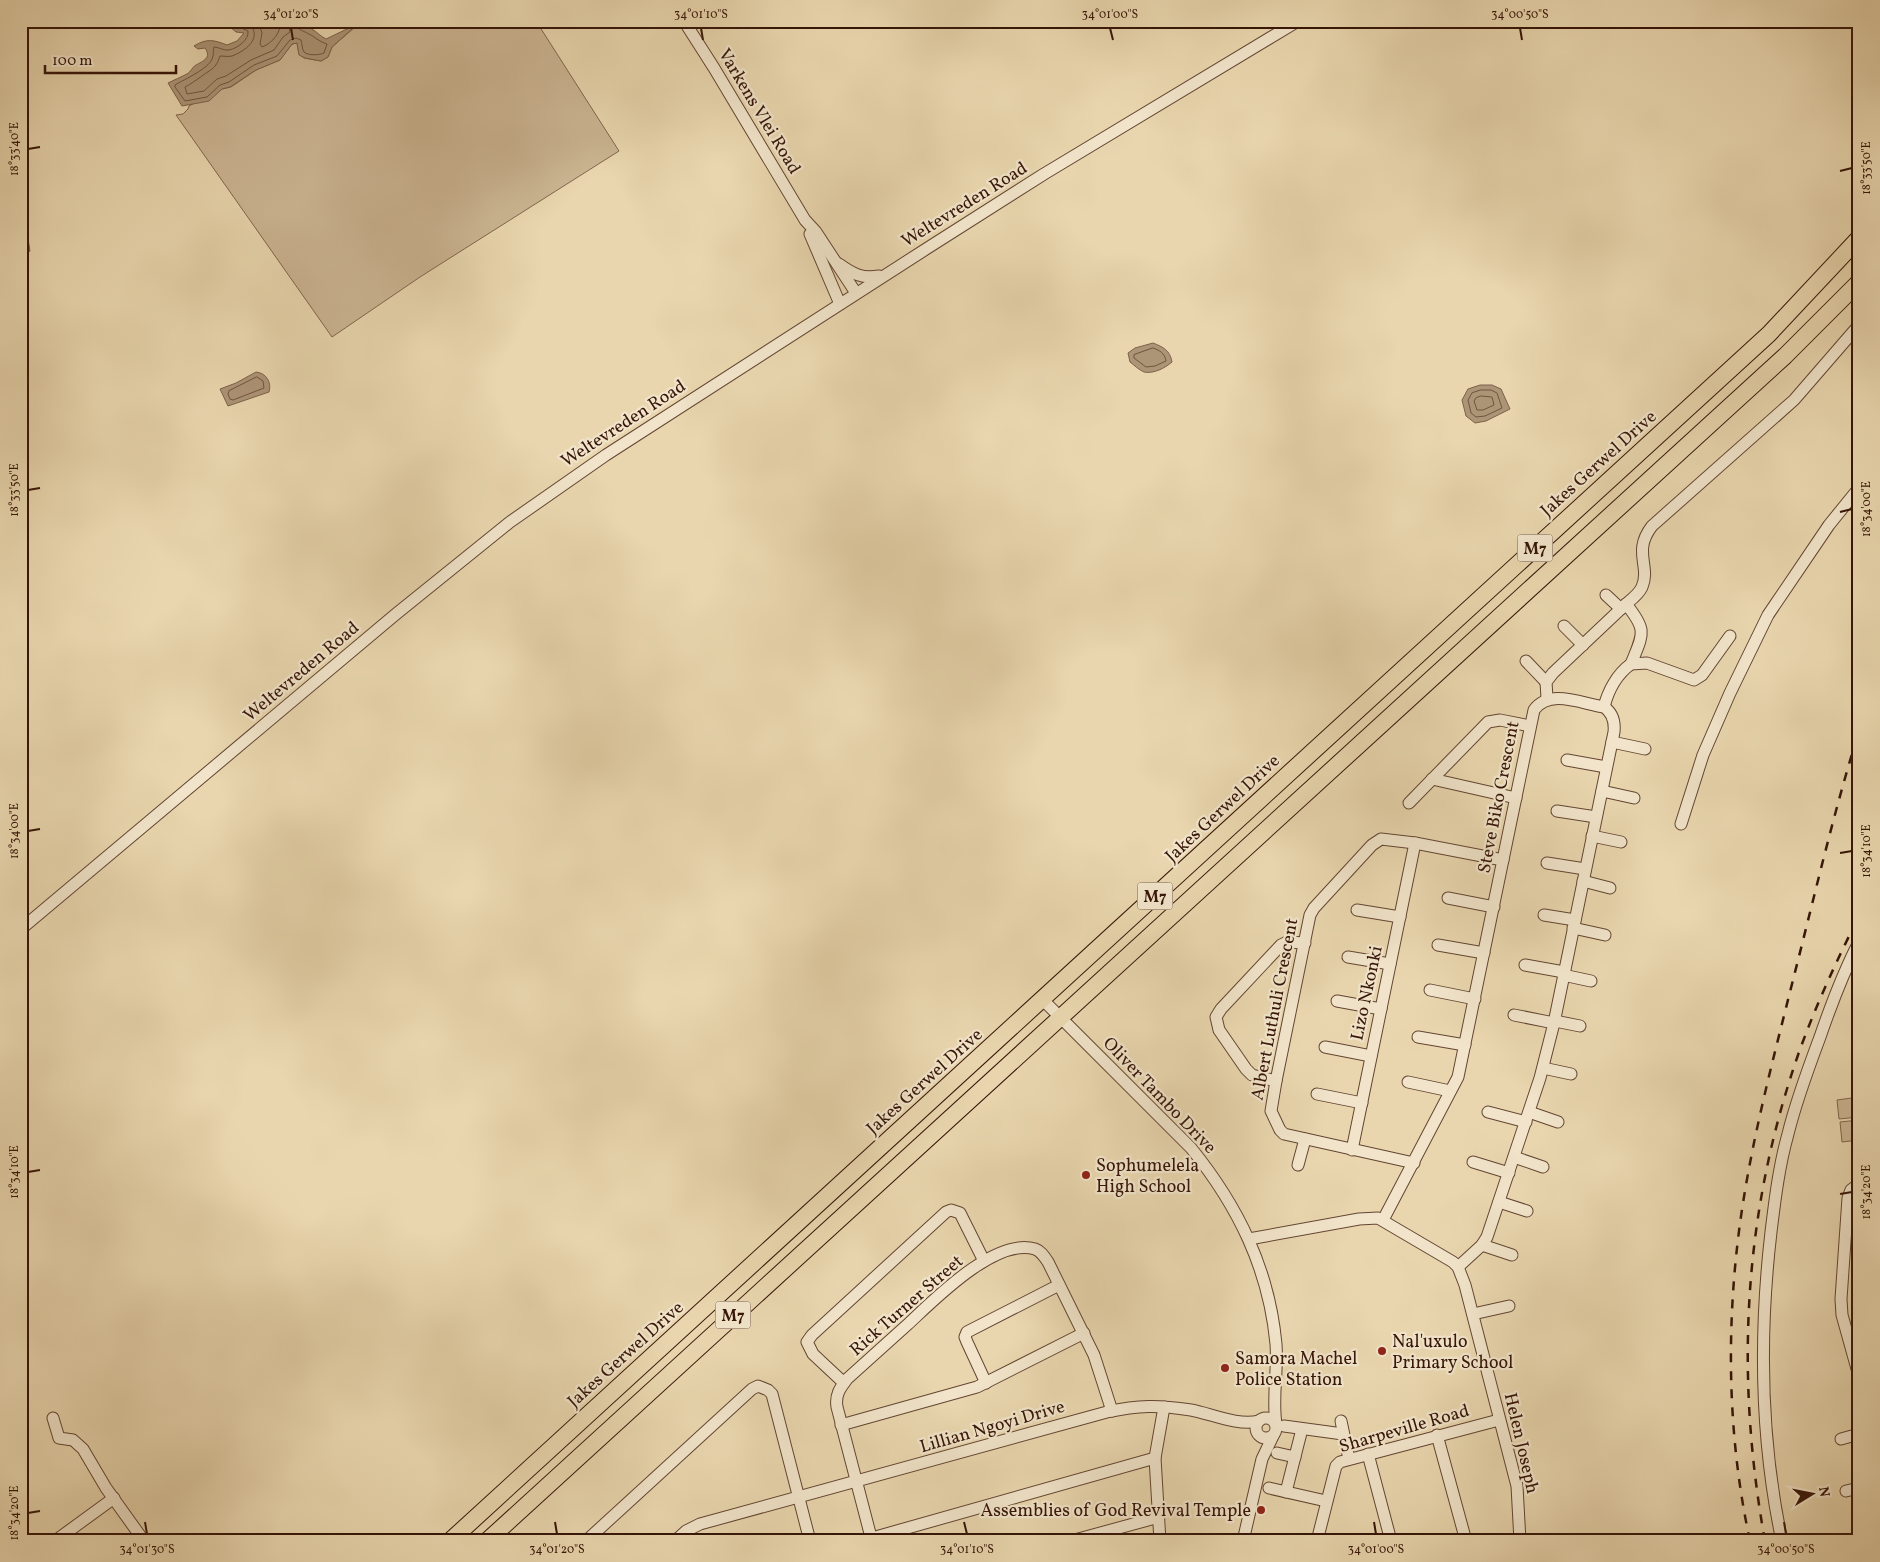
<svg xmlns="http://www.w3.org/2000/svg" width="1880" height="1562" font-family="Vollkorn,serif">
  <rect width="100%" height="100%" fill="#e9d6ae"/>
  <filter id="stains"><feTurbulence type="fractalNoise" baseFrequency=".004" numOctaves="4"/><feColorMatrix values="0 0 0 0 .2 0 0 0 0 .09 0 0 0 0 .02 0 0 0 .5 -.17"/></filter>
  <radialGradient id="worn" r=".72"><stop offset=".6" stop-color="#630" stop-opacity="0"/><stop offset="1" stop-color="#630" stop-opacity=".3"/></radialGradient>
  <!-- green -->
  <g fill="#cbb592" stroke="#80654d">
    <path d="M362,21H536L619,151L420,277L332,337L176,115L183,114L188,109L189,106L222,89L231,87L256,70L280,60L292,44L297,43L299,54L304,58L321,61L328,57L332,47Z"/>
    <path d="M1859,1097V1117L1839,1119L1837,1100Z"/>
    <path d="M1859,1120V1140L1842,1142L1840,1122Z"/>
  </g>
  <!-- water -->
  <g fill="#ac9476" stroke="#7d614a">
    <path d="M238,21H297C302,26 306,26 312,29C317,32 320,36 326,39L349,28L352,29L332,47L328,57L321,61L305,58L299,55L297,43L292,44L280,60L256,70L230,87L222,89L209,101L182,106L168,83C174,80 181,77 187,74C191,72 192,67 196,65C203,61 212,58 205,48L198,49L194,46C207,38 214,40 227,45L237,41L244,33L236,32L229,26Z"/>
    <path d="M21,235L28,239L30,251L21,259Z"/>
    <path d="M1153,343C1163,347 1170,350 1172,362C1165,368 1154,374 1144,372C1139,370 1134,365 1130,362L1128,353L1135,348Z"/>
    <path d="M256,372C266,373 272,382 269,392L228,406L220,389L236,383Z"/>
    <path d="M1480,385H1492L1501,389L1510,409L1486,421L1475,423L1466,416L1462,400L1468,389Z"/>
  </g>
  <g fill="none" stroke-linecap="round" stroke-linejoin="round">
    <!-- shore -->
    <g stroke="#71543f" stroke-width="1">
      <path d="M239,21V27L248,31C249,40 238,48 229,50C224,51 219,47 214,47C213,50 214,55 212,59C208,69 185,79 175,85V87L185,101L207,97L220,85L229,82L254,65L277,56L290,40L296,38L301,40C302,43 302,49 304,52C308,56 320,55 324,53L327,44C318,41 315,37 309,34C302,30 296,30 294,21"/>
      <path d="M246,21C265,35 248,50 232,56C228,57 224,56 220,56C216,69 211,69 202,76C196,80 191,84 185,87L187,94L204,91L217,79L226,76L251,60L274,50L283,37L290,32L288,21"/>
      <path d="M258,21L262,33L260,44L262,47C273,43 281,32 281,21"/>
      <path d="M1153,348C1159,350 1165,353 1166,361L1155,366L1146,367L1134,358V355Z"/>
      <path d="M257,377L263,381L264,388L233,400L230,399L228,394L229,391Z"/>
      <path d="M1481,390H1491L1497,393L1502,408L1485,416L1476,417L1471,413L1468,400L1472,393Z"/>
      <path d="M1481,396L1492,397L1494,405L1483,410H1477L1474,401L1476,398Z"/>
    </g>
    <!-- minor casing -->
    <g stroke="#634532" stroke-width="13">
      <g id="minor">
        <path d="M684,21L714,68L805,220L816,232L856,293"/>
        <path d="M810,234L840,304"/>
        <path d="M839,264C853,274 862,279 879,276"/>
        <path d="M1606,595L1621,609"/>
        <path d="M1626,604C1632,599 1639,594 1642,587C1651,566 1632,552 1652,526L1794,400L1859,325"/>
        <path d="M1564,626L1583,645"/>
        <path d="M1526,661L1546,682"/>
        <path d="M1547,698L1546,682L1553,673L1626,604C1648,631 1643,634 1631,664"/>
        <path d="M1604,707C1608,691 1617,674 1631,664L1647,663L1694,680L1702,675L1730,636"/>
        <path d="M1612,742L1645,749"/>
        <path d="M1567,760L1606,767"/>
        <path d="M1432,779L1516,798"/>
        <path d="M1602,791L1634,798"/>
        <path d="M1409,803L1488,722L1500,720L1530,726"/>
        <path d="M1557,811L1596,817"/>
        <path d="M1681,824L1703,755L1730,693L1768,615L1829,525L1859,488"/>
        <path d="M1592,836L1621,842"/>
        <path d="M1547,863L1585,869"/>
        <path d="M1583,881L1610,888"/>
        <path d="M1448,898L1494,907"/>
        <path d="M1357,910L1400,917"/>
        <path d="M1544,915L1575,920"/>
        <path d="M1573,928L1605,935"/>
        <path d="M21,929L396,614L510,522L606,455L926,249L1044,174L1298,21"/>
        <path d="M1438,945L1484,953"/>
        <path d="M1348,957L1390,964"/>
        <path d="M1525,965L1564,972"/>
        <path d="M1563,975L1591,981"/>
        <path d="M1430,990L1475,999"/>
        <path d="M1043,1000L1191,1148C1238,1206 1269,1269 1276,1344C1278,1371 1272,1398 1276,1424"/>
        <path d="M1337,1001L1381,1009"/>
        <path d="M1514,1015L1554,1023"/>
        <path d="M1555,1021L1580,1026"/>
        <path d="M1418,1037L1465,1045"/>
        <path d="M1325,1047L1371,1056"/>
        <path d="M1543,1068L1571,1074"/>
        <path d="M1276,1081L1252,1075L1246,1069L1219,1030L1216,1017L1221,1009L1281,945L1287,942L1305,943"/>
        <path d="M1408,1082L1450,1091"/>
        <path d="M1317,1094L1362,1103"/>
        <path d="M1488,1112L1526,1122"/>
        <path d="M1529,1112L1558,1122"/>
        <path d="M1352,1150L1415,843"/>
        <path d="M1514,1157L1543,1167"/>
        <path d="M1473,1162L1509,1173"/>
        <path d="M1414,1163L1284,1134L1280,1130L1271,1111L1276,1081L1310,915L1314,908L1372,845L1381,839L1415,843L1503,860"/>
        <path d="M1298,1165L1305,1139"/>
        <path d="M1859,1184L1851,1190L1848,1198L1841,1299L1842,1315L1859,1376"/>
        <path d="M1499,1202L1527,1211"/>
        <path d="M1383,1220L1458,1077L1534,710C1550,688 1582,704 1604,707C1613,713 1615,722 1614,732L1554,1023L1540,1078L1487,1237L1482,1245L1458,1267"/>
        <path d="M1249,1239L1359,1219L1378,1218L1453,1262L1458,1267L1465,1285L1517,1486L1520,1541"/>
        <path d="M1482,1245L1512,1255"/>
        <path d="M1473,1314L1509,1306"/>
        <path d="M844,1383L813,1354L807,1342L812,1335L946,1212L951,1210L960,1213L984,1261"/>
        <path d="M986,1383L967,1342L965,1337L967,1332L1059,1285"/>
        <circle cx="1266" cy="1428" r="10"/>
        <path d="M53,1418L59,1438L73,1440L83,1449L106,1488L144,1541"/>
        <path d="M1341,1421L1349,1459"/>
        <path d="M841,1425L977,1387L1084,1333"/>
        <path d="M1284,1426L1343,1434"/>
        <path d="M1437,1435L1466,1541"/>
        <path d="M1841,1439L1859,1434"/>
        <path d="M1277,1453L1295,1457"/>
        <path d="M1368,1454L1391,1541"/>
        <path d="M1269,1488L1326,1501"/>
        <path d="M1846,1491L1859,1488"/>
        <path d="M1286,1492L1302,1429"/>
        <path d="M872,1538L1155,1458"/>
        <path d="M55,1541L114,1498"/>
        <path d="M586,1541L752,1389L758,1386L768,1390L772,1394L810,1541"/>
        <path d="M675,1541L686,1531L700,1524L1107,1412C1139,1405 1158,1405 1191,1410C1212,1414 1237,1426 1259,1421"/>
        <path d="M872,1541L837,1407C835,1395 840,1388 847,1379C867,1361 887,1343 907,1325C934,1300 995,1237 1035,1249C1041,1251 1044,1256 1048,1262L1094,1355L1112,1411"/>
        <path d="M1071,1541L1159,1517"/>
        <path d="M1160,1541L1155,1458L1164,1407"/>
        <path d="M1243,1541L1262,1459L1273,1436"/>
        <path d="M1317,1541L1336,1466L1340,1462L1499,1420"/>
        <path d="M1782,1541C1760,1438 1759,1335 1771,1232C1775,1199 1779,1166 1788,1134C1796,1101 1808,1069 1820,1037C1831,1005 1843,973 1859,942"/>
      </g>
    </g>
    <!-- highway casing -->
    <g stroke="#361508" stroke-width="18">
      <g id="highway">
        <path d="M450,1541L1769,334L1859,238"/>
        <path d="M487,1541L1785,356L1859,282"/>
      </g>
    </g>
    <!-- minor -->
    <use href="#minor" stroke="#f1e4ca" stroke-width="11"/>
    <!-- highway -->
    <use href="#highway" stroke="#e9d6ae" stroke-width="16"/>
    <!-- rail -->
    <g stroke="#361508" stroke-width="2.5" stroke-dasharray="9 9" stroke-linecap="butt">
      <path d="M1750,1541C1728,1440 1726,1333 1739,1231C1750,1145 1773,1060 1794,976C1815,894 1834,811 1859,731"/>
      <path d="M1765,1541C1735,1376 1743,1214 1798,1055C1815,1007 1836,962 1859,916"/>
    </g>
  </g>
  <!-- ticks -->
  <path fill="none" stroke="#361508" stroke-width="2" d="M291,28L293,40M701,28L703,40M1110,28L1113,40M1520,28L1522,40M28,149L40,147M1840,171L1852,168M28,490L40,488M1840,512L1852,509M28,831L40,829M1840,853L1852,851M28,1172L40,1170M1840,1194L1852,1192M28,1513L40,1511M145,1522L147,1534M555,1522L557,1534M964,1522L967,1534M1374,1522L1376,1534M1784,1522L1786,1534"/>
  <!-- markers -->
  <g fill="#8f2418" stroke="#f1e4ca" stroke-width="2">
    <circle cx="1086" cy="1175" r="5"/>
    <circle cx="1382" cy="1351" r="5"/>
    <circle cx="1225" cy="1368" r="5"/>
    <circle cx="1261" cy="1510" r="5"/>
  </g>
  <g text-anchor="middle" stroke-width="4.5" stroke-linejoin="round" paint-order="stroke">
    <!-- shield labels -->
    <g fill="#f1e4ca" stroke="#6e5342" stroke-width="1">
      <rect x="1517.5" y="534.5" width="35" height="27" rx="4"/>
      <rect x="1137.5" y="882.5" width="35" height="27" rx="4"/>
      <rect x="715.5" y="1301.5" width="35" height="27" rx="4"/>
    </g>
    <g font-size="16" font-weight="bold" fill="#361508">
      <text x="1535" y="554">M7</text>
      <text x="1155" y="902">M7</text>
      <text x="733" y="1321">M7</text>
    </g>
    <!-- street labels -->
    <g font-size="18" fill="#361508" stroke="#f1e4ca">
      <text transform="translate(760 111) rotate(59)" y="6">Varkens Vlei Road</text>
      <text transform="translate(964 204) rotate(-32)" y="6">Weltevreden Road</text>
      <text transform="translate(623 423) rotate(-33)" y="6">Weltevreden Road</text>
      <text transform="translate(1598 463) rotate(-42)" y="6">Jakes Gerwel Drive</text>
      <text transform="translate(301 671) rotate(-40)" y="6">Weltevreden Road</text>
      <text transform="translate(1498 797) rotate(-79)" y="6">Steve Biko Crescent</text>
      <text transform="translate(1222 808) rotate(-43)" y="6">Jakes Gerwel Drive</text>
      <text transform="translate(1366 993) rotate(-78)" y="6">Lizo Nkonki</text>
      <text transform="translate(1274 1009) rotate(-79)" y="6">Albert Luthuli Crescent</text>
      <text transform="translate(924 1081) rotate(-42)" y="6">Jakes Gerwel Drive</text>
      <text transform="translate(1160 1095) rotate(46)" y="6">Oliver Tambo Drive</text>
      <text transform="translate(906 1305) rotate(-41)" y="6">Rick Turner Street</text>
      <text transform="translate(625 1354) rotate(-42)" y="6">Jakes Gerwel Drive</text>
      <text transform="translate(992 1426) rotate(-16)" y="6">Lillian Ngoyi Drive</text>
      <text transform="translate(1404 1428) rotate(-16)" y="6">Sharpeville Road</text>
      <text transform="translate(1522 1443) rotate(77)" y="6">Helen Joseph</text>
    </g>
    <!-- poi labels -->
    <g font-size="18" fill="#361508" stroke="#f1e4ca" text-anchor="start">
      <text x="1096" y="1171">Sophumelela<tspan x="1096" dy="21">High School</tspan></text>
      <text x="1392" y="1347">Nal'uxulo<tspan x="1392" dy="21">Primary School</tspan></text>
      <text x="1235" y="1364">Samora Machel<tspan x="1235" dy="21">Police Station</tspan></text>
      <text x="1251" y="1516" text-anchor="end">Assemblies of God Revival Temple</text>
    </g>
  </g>
  <!-- margin -->
  <rect width="1880" height="1562" fill="none" stroke="#e9d6ae" stroke-width="55"/>
  <!-- north arrow -->
  <g transform="translate(1812 1494) rotate(80)" stroke="#f1e4ca" stroke-width="4" paint-order="stroke">
  <path d="M0-4L9 19L0 12L-9 19Z" fill="#361508"/>
  <text y="-8" font-size="14" font-weight="bold" text-anchor="middle" fill="#361508">N</text>
  </g>
  <!-- scale -->
  <path d="M45 65v8h131v-8" fill="none" stroke="#361508" stroke-width="2.5"/>
  <text x="52" y="65" font-size="15" fill="#361508" stroke="#f1e4ca" stroke-width="4" paint-order="stroke">100 m</text>
  <rect x="28" y="28" width="1824" height="1506" fill="none" stroke="#361508" stroke-width="2"/>
  <g font-size="12" text-anchor="middle" fill="#361508">
    <text x="291" y="18">34°01'20"S</text>
    <text x="701" y="18">34°01'10"S</text>
    <text x="1110" y="18">34°01'00"S</text>
    <text x="1520" y="18">34°00'50"S</text>
    <text transform="translate(14 149) rotate(-90)" y="4">18°33'40"E</text>
    <text transform="translate(1866 168) rotate(-90)" y="4">18°33'50"E</text>
    <text transform="translate(14 490) rotate(-90)" y="4">18°33'50"E</text>
    <text transform="translate(1866 509) rotate(-90)" y="4">18°34'00"E</text>
    <text transform="translate(14 831) rotate(-90)" y="4">18°34'00"E</text>
    <text transform="translate(1866 851) rotate(-90)" y="4">18°34'10"E</text>
    <text transform="translate(14 1172) rotate(-90)" y="4">18°34'10"E</text>
    <text transform="translate(1866 1192) rotate(-90)" y="4">18°34'20"E</text>
    <text transform="translate(14 1513) rotate(-90)" y="4">18°34'20"E</text>
    <text x="147" y="1553">34°01'30"S</text>
    <text x="557" y="1553">34°01'20"S</text>
    <text x="967" y="1553">34°01'10"S</text>
    <text x="1376" y="1553">34°01'00"S</text>
    <text x="1786" y="1553">34°00'50"S</text>
  </g>
  <rect width="100%" height="100%" filter="url(#stains)"/>
  <rect width="100%" height="100%" fill="url(#worn)"/>
</svg>
